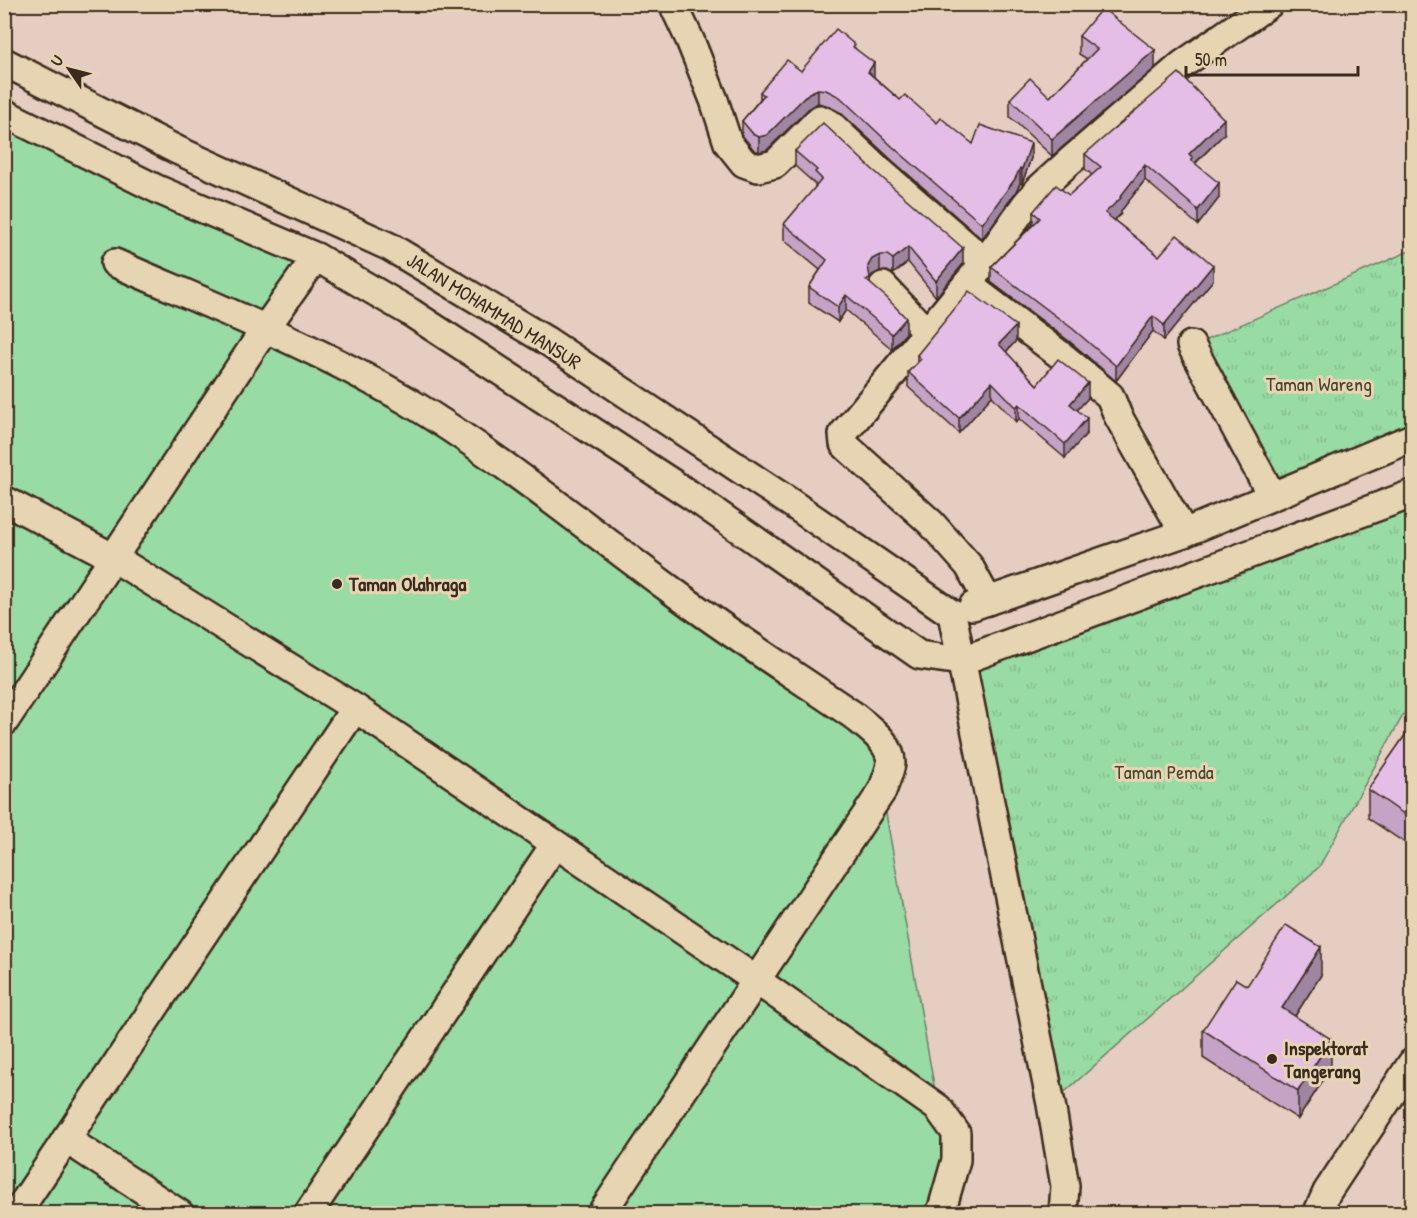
<svg xmlns="http://www.w3.org/2000/svg" width="1417" height="1218" font-family="'Patrick Hand',sans-serif">
  <defs>
    <pattern id="grass-tufts" width="24" height="20" patternUnits="userSpaceOnUse" patternTransform="scale(1.5)"><rect width="24" height="20" fill="#99dba5"/><path d="M3 7l-1-3M5 7V3M7 7l1-3M15 17l-1-3M17 17v-4M19 17l1-3" fill="none" stroke="#85bc8e"/></pattern>
  </defs>
  <rect width="100%" height="100%" fill="#e6cdc2"/>
  <filter id="ink" filterUnits="userSpaceOnUse"><feTurbulence type="fractalNoise" baseFrequency=".0167" numOctaves="2"/><feDisplacementMap in="SourceGraphic" scale="12" xChannelSelector="R" yChannelSelector="G"/><feConvolveMatrix kernelMatrix="1 2 1 2 8 2 1 2 1" color-interpolation-filters="sRGB"/></filter>
  <g filter="url(#ink)">
    <!-- grass -->
    <g fill="url(#grass-tufts)" stroke="#6a8262" stroke-width="1.5">
      <path d="M1412,250V438L1279,493L1201,342Z"/>
      <path d="M1412,494V699L1319,867L1051,1104L961,661Z"/>
    </g>
    <!-- pitch -->
    <path fill="#99dba5" stroke="#6a8262" stroke-width="1.5" d="M4,113L316,257L266,329L342,366L884,744L882,791L938,1108L956,1133L939,1213H5Z"/>
    <g fill="none" stroke-linecap="round" stroke-linejoin="round">
      <!-- street casing -->
      <g stroke="#3b2a1e" stroke-width="32">
        <g id="street">
          <path d="M673,4L690,40L714,100L728,143L744,163L758,168L775,164L820,119L829,123L882,173L985,262"/>
          <path d="M4,62L177,150L390,247L547,341L791,503L952,614"/>
          <path d="M4,113L159,190L316,257L410,312L692,496L919,655L961,661L1412,494"/>
          <path d="M115,263C213,306 314,346 406,400C499,456 584,526 671,590C730,634 793,674 853,715C868,728 891,742 891,763C890,772 885,783 882,791L601,1214"/>
          <path d="M967,284L1063,357L1110,396L1118,416L1184,533"/>
          <path d="M883,286L927,333"/>
          <path d="M1191,345L1272,496"/>
          <path d="M4,500L114,558L355,708L756,980L938,1108L956,1133V1160L942,1209L939,1214"/>
          <path d="M988,601L969,566L931,523L848,448L844,444L843,434L985,262L1026,204L1039,189L1070,161L1183,64L1269,4"/>
          <path d="M973,606L1184,533L1412,438"/>
          <path d="M952,614L1051,1104L1065,1186L1063,1214"/>
          <path d="M4,722L265,329L316,257"/>
          <path d="M66,1139L180,1214"/>
          <path d="M16,1214L355,708"/>
          <path d="M308,1214L555,844"/>
          <path d="M1317,1214L1327,1192L1412,1063"/>
        </g>
      </g>
      <!-- street -->
      <use href="#street" stroke="#e7d4b2" stroke-width="27"/>
    </g>
    <!-- wall -->
    <g fill="#c4a3c7" stroke="#3b2a1e" stroke-width="1.5">
      <path d="M1079,36L1155,68L1052,156L1010,117V99L1050,97L1087,59L1079,54Z"/>
      <path d="M855,48L874,77L900,100L937,123L973,144L1031,158L1022,184L1020,183L1015,193L982,239L893,161L840,112L826,105L818,103L809,108L767,150L759,152L754,150L742,135V121L760,99V92L801,71Z"/>
      <path d="M1224,134L1195,164L1219,198L1198,225L1145,180L1121,211V214L1114,220L1159,256L1213,280L1164,340L1153,331L1116,381L1073,344L991,282V267L1033,224V212L1069,195L1092,175L1085,169V154Z"/>
      <path d="M795,151L963,264L936,297L908,262L893,274L887,271H880L872,275L870,279V283L906,333L892,349L846,310L838,322L809,303V287L820,270L784,240V224L815,188V184L795,166Z"/>
      <path d="M1016,341L1006,352L1037,385L1088,398L1077,410L1087,433L1065,458L1019,419L1016,422L992,396L959,433L908,387V372L917,363V355Z"/>
      <path d="M1413,724V845L1411,847L1368,818V789Z"/>
      <path d="M1321,975L1295,1016L1331,1068L1298,1119L1203,1058V1030L1247,986Z"/>
    </g>
    <!-- shaded-wall -->
    <g fill="#a085a2" stroke="#3b2a1e" stroke-width="1.5">
      <path d="M1155,50V68L1052,156V139Z"/>
      <path d="M874,63V78L868,72Z"/>
      <path d="M818,89V103L809,108L767,150L759,152V137L809,93Z"/>
      <path d="M1224,119V134L1193,165L1189,154Z"/>
      <path d="M1031,143V158L1022,184V169Z"/>
      <path d="M1145,165V180L1121,211V214L1105,228V213Z"/>
      <path d="M1020,168V183L1015,193L982,239V224Z"/>
      <path d="M1219,183V198L1198,225V210Z"/>
      <path d="M908,247V262L893,274V259Z"/>
      <path d="M963,248V264L936,297V281Z"/>
      <path d="M880,255V271L872,275L870,279V293L866,280L868,266L872,259Z"/>
      <path d="M1213,265V280L1164,340V325Z"/>
      <path d="M846,295V310L838,322V307Z"/>
      <path d="M1153,316V331L1116,381V366Z"/>
      <path d="M906,318V333L892,349V334Z"/>
      <path d="M1016,326V341L999,359V344Z"/>
      <path d="M992,382V396L959,433V418Z"/>
      <path d="M1088,383V398L1070,418V404Z"/>
      <path d="M1019,404V419L1016,422V407Z"/>
      <path d="M1087,418V433L1065,458V444Z"/>
      <path d="M1413,816V845L1411,847V819Z"/>
      <path d="M1321,947V975L1282,1036V1008Z"/>
      <path d="M1331,1039V1068L1298,1119V1091Z"/>
    </g>
    <!-- building -->
    <g fill="#e4bee7" stroke="#3b2a1e" stroke-width="1.5">
      <path d="M1102,8L1155,50L1052,139L1010,99L1030,78L1050,97L1097,49L1079,36Z"/>
      <path d="M836,29L855,45L853,47L874,63L868,72L900,100L905,95L937,123L941,118L973,144L980,125L1031,143L1022,169L1020,168L1015,179L982,224L893,147L840,97L826,90L818,89L809,93L767,135L759,137L754,135L742,121L764,95L760,92L787,60L801,71Z"/>
      <path d="M1179,73L1224,119L1189,154L1193,158L1191,160L1219,183L1198,210L1145,165L1120,197L1121,198L1105,213L1159,256L1177,235L1213,265L1164,325L1153,316L1116,366L1073,329L991,267L1040,218L1033,212L1056,185L1069,195L1101,167L1085,154Z"/>
      <path d="M823,123L872,169L963,248L936,281L908,247L893,259L887,255H880L872,259L868,266L870,278L866,280L886,297L906,318L892,334L846,295L838,307L809,287L827,260L784,224L822,179L815,172L817,170L795,151Z"/>
      <path d="M969,291L1016,326L999,344L1037,385L1058,359L1088,383L1070,404L1087,418L1065,444L1019,404L1016,407L992,382L959,418L908,372L921,359L917,355Z"/>
      <path d="M1413,724V816L1411,819L1368,789Z"/>
      <path d="M1286,925L1321,947L1282,1008L1331,1039L1298,1091L1203,1030L1236,979L1247,986Z"/>
    </g>
  </g>
  <!-- markers -->
  <g fill="#3b2a1e" stroke="#e7d4b2" stroke-width="2">
    <circle cx="337" cy="584" r="6"/>
    <circle cx="1272" cy="1059" r="6"/>
  </g>
  <g text-anchor="middle" stroke-width="6" stroke-linejoin="round" paint-order="stroke">
    <!-- street labels -->
    <g font-size="20" fill="#3b2a1e" stroke="#e7d4b2">
      <text transform="translate(494 311) rotate(32)" y="7">JALAN MOHAMMAD MANSUR</text>
    </g>
    <!-- park labels -->
    <g font-size="20" fill="#494532" stroke="#e7d4b2">
      <text x="1319" y="391">Taman Wareng</text>
      <text x="1164" y="779">Taman Pemda</text>
    </g>
    <!-- poi labels -->
    <g font-size="20" font-weight="bold" fill="#3b2a1e" stroke="#e7d4b2" text-anchor="start">
      <text x="349" y="591">Taman Olahraga</text>
      <text x="1284" y="1055">Inspektorat<tspan x="1284" dy="23">Tangerang</tspan></text>
    </g>
  </g>
  <!-- margin -->
  <rect width="1417" height="1218" fill="none" stroke="#e7d4b2" stroke-width="24"/>
  <rect x="12" y="12" width="1393" height="1194" fill="none" stroke="#3b2a1e" stroke-width="2" filter="url(#ink)"/>
  <!-- north arrow -->
  <g transform="translate(69 69) rotate(305)" stroke="#e7d4b2" stroke-width="4.5" paint-order="stroke">
  <path d="M0-4.5L10 22L0 15L-10 22Z" fill="#3b2a1e"/>
  <text y="-9" font-size="16" font-weight="bold" text-anchor="middle" fill="#3b2a1e">U</text>
  </g>
  <!-- scale -->
  <path d="M1186 66v9h172v-9" fill="none" stroke="#3b2a1e" stroke-width="3"/>
  <text x="1195" y="66" font-size="18" fill="#3b2a1e" stroke="#e7d4b2" stroke-width="4.5" paint-order="stroke">50 m</text>
</svg>
